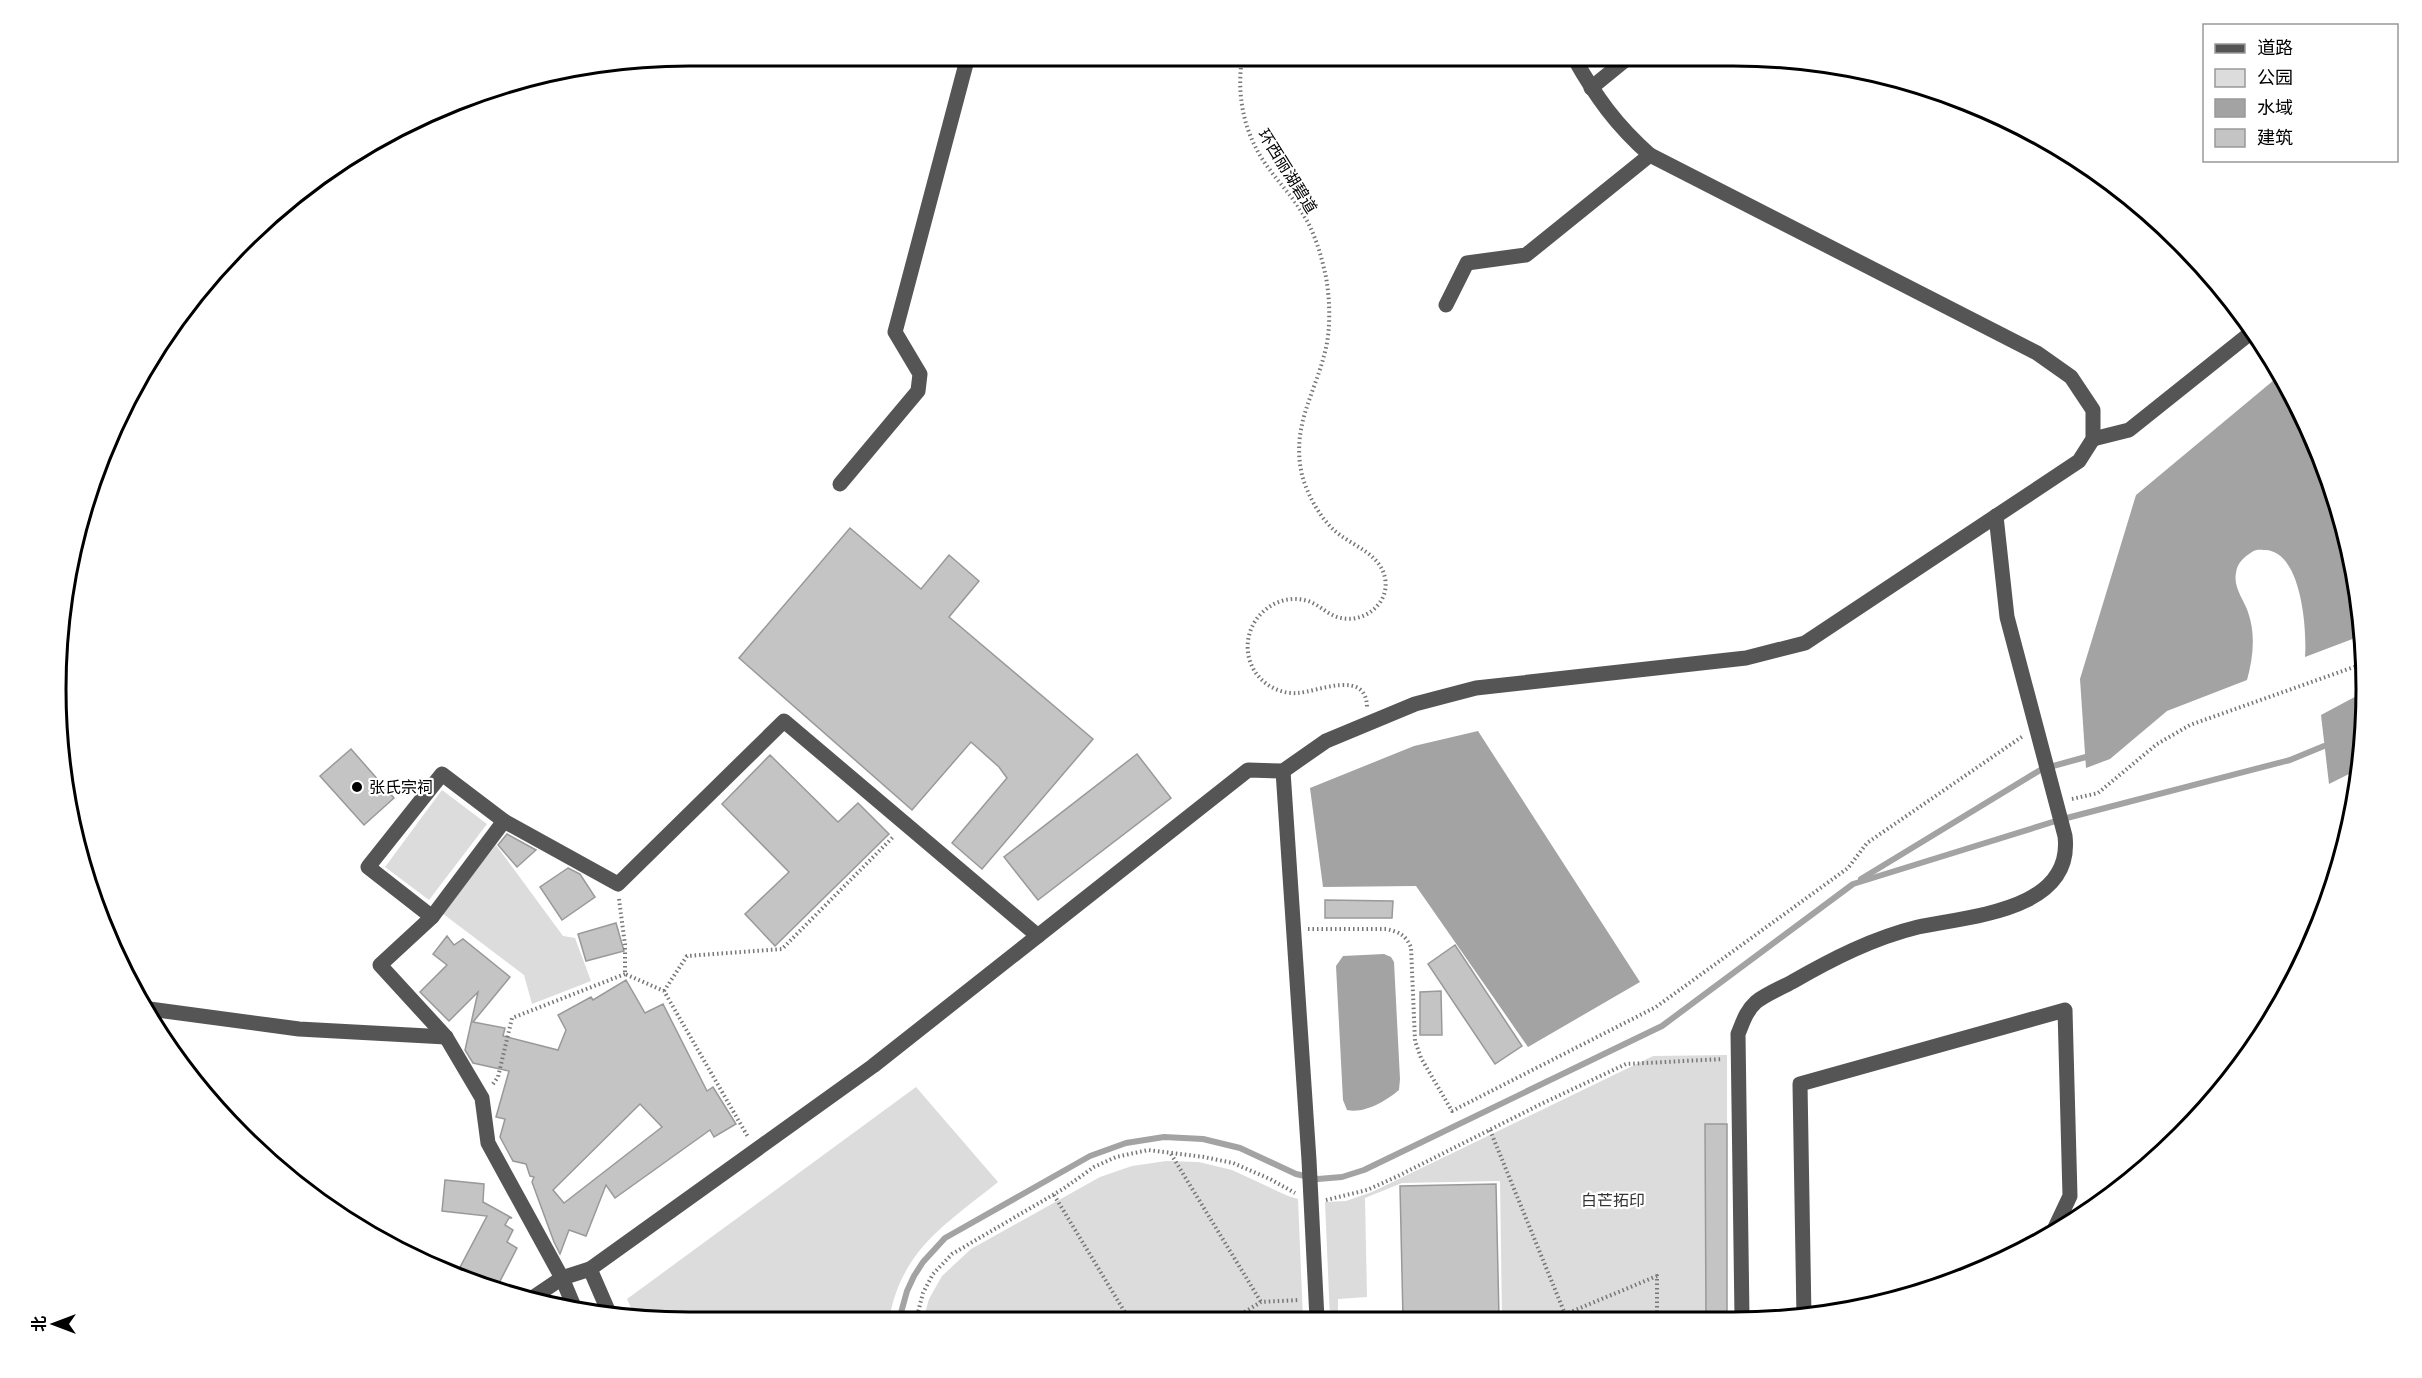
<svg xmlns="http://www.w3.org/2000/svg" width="2422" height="1378" font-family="Jost,'Noto Sans SC',sans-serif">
  <rect width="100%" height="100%" fill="#fff"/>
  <!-- green -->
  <g fill="#dcdcdc">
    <path d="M442,790L487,824L429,900L385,867Z"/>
    <path d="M496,845L563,936L575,938L591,981L532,1004L524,975L442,913Z"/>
    <path d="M1727,1055V1317L1502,1318L1500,1181L1402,1183L1365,1198L1367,1297L1338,1299V1319H1330L1325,1202L1346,1201L1372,1192L1653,1056Z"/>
    <path d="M916,1087L998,1182C946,1224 901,1250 889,1320L648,1321L636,1319L627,1299Z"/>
    <path d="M1166,1161L1199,1162L1232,1170L1288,1196L1298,1199L1303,1319L923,1320L929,1299L942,1276L971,1249L1100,1177L1132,1166Z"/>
  </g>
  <!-- water -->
  <g fill="#a3a3a3">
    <path d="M2280,375L2301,409L2345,525L2363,635L2305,657C2307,631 2302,551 2265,550C2259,550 2257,549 2252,552C2244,557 2237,563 2236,573C2233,587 2244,600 2248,612C2256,635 2253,658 2247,680L2167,711L2110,759L2086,768L2080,679L2136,495Z"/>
    <path d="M2364,692L2361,768L2329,784L2321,715Z"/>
    <path d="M1478,731L1640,982L1528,1047L1416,886L1323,887L1310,788L1414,746Z"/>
    <path d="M1384,954L1391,957L1394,962L1400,1079L1399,1090C1386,1101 1364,1114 1347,1110L1343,1100L1336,966L1343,956Z"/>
  </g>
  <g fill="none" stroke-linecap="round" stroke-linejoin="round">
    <!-- stream -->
    <g stroke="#a3a3a3" stroke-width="6">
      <path d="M1861,879L2042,769L2086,757"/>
      <path d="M899,1320L907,1291L914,1276L923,1262L945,1238L1090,1156L1126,1143L1164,1137L1203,1139L1240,1148L1296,1174L1318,1179L1342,1177L1364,1170L1662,1026L1853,884L2059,820L2290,760L2324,746"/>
    </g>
  </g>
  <!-- building -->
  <g fill="#c4c4c4" stroke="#999" stroke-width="1.5" fill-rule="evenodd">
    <path d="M850,528L921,589L949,555L979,581L949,617L1093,739L982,869L952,843L1007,778L999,767L971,742L912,810L739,658Z"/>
    <path d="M351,749L394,798L364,825L320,776Z"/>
    <path d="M1137,754L1171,798L1038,900L1004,857Z"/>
    <path d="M770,755L838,822L858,803L889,834L775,946L745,914L789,872L722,804Z"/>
    <path d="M507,834L536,850L517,867L498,845Z"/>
    <path d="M568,868L580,874L595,897L562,920L540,887Z"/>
    <path d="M1325,900L1393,901L1392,918H1325Z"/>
    <path d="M616,923L624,951L586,961L578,934Z"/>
    <path d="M447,936L454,945L463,939L510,977L473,1022L505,1028L503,1036L558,1050L566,1030L558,1015L591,997L593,1000L626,980L645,1013L663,1004L707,1091L713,1087L736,1124L714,1137L710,1130L615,1198L606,1185L586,1236L569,1230L560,1254L554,1242L532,1182L534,1177L530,1176L526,1164L513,1161L500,1137L505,1119L496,1117L509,1071L473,1063L465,1050L478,992L449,1021L420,992L447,965L433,954ZM640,1104L662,1127L564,1203L553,1190Z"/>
    <path d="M1455,945L1522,1046L1495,1064L1428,964Z"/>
    <path d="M1441,991L1442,1035H1420V992Z"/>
    <path d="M1705,1124H1727V1317H1706Z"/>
    <path d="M445,1180L484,1184L483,1202L512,1218H509L505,1225L513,1230L507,1242L517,1248L496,1289L457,1273L487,1216L442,1211Z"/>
    <path d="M1496,1184L1499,1318L1403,1319L1400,1186Z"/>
  </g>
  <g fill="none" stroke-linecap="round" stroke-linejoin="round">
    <!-- path -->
    <g stroke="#777" stroke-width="4" stroke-dasharray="1.5 3" stroke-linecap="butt">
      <path d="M1242,59C1236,98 1245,138 1270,170C1280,184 1292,196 1301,211C1314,230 1321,254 1326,277C1330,300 1331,329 1325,352C1314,396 1291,427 1302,475C1307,494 1320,518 1335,531C1352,546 1380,553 1385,578C1390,603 1365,623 1341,618C1329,616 1320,605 1308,601C1275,591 1244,620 1248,652C1249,663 1255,674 1263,681C1272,689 1285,694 1297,693C1318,692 1367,668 1367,708"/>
      <path d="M2072,799L2098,793L2157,744L2190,725L2365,663"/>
      <path d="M619,899L625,945V974L664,991L748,1137"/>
      <path d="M1308,929H1386C1400,932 1405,935 1411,947L1415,1041L1421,1058L1452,1111L1656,1007L1848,868L1867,843L2023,736"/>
      <path d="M664,991L687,956L782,949L894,836"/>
      <path d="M493,1084L498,1077L512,1018L625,974"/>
      <path d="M1490,1130L1565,1314"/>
      <path d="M1171,1154L1261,1302"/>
      <path d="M1054,1195L1129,1319"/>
      <path d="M1326,1200L1367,1190L1396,1177L1541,1104L1626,1064L1723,1059"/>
      <path d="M1556,1318L1657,1276V1318"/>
      <path d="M1233,1319L1261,1302L1299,1300"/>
      <path d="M916,1320L923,1293L933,1274L952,1254L1063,1189L1094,1167L1116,1157L1148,1150L1204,1157L1233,1163L1270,1179L1295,1193"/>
    </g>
    <!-- minor -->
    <g stroke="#555" stroke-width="15">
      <path d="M1591,88L1629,57"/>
      <path d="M1446,305L1467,263L1526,255L1650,155"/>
      <path d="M2093,439L2129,430L2253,331"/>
      <path d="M840,484L918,391L920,374L895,332L967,60"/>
      <path d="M1283,771L1309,1160L1317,1319"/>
      <path d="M504,821L432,917L380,965L446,1037L482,1098L488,1143L562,1278L575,1309"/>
      <path d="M432,917L368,867L442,774L504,821L618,884L784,721L1038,936"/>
      <path d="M142,1008L299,1029L446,1037"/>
      <path d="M590,1269L610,1315"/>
      <path d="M528,1301L562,1278L590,1269L873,1066L1248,770L1283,771L1326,741L1415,704L1476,688L1746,658L1805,643L2079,461L2093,439V410L2071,377L2037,353L1650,155C1616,125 1596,97 1574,58"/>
      <path d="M1742,1317L1738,1034C1743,1022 1746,1011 1756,1002C1766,994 1781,988 1792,982C1832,959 1873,938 1918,927C1969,916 2074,911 2065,836L2007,617L1996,516"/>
      <path d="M1804,1317L1800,1084L2065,1010L2070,1196L2053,1232"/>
    </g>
  </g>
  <!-- markers -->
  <circle fill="#000" stroke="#fff" stroke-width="2" cx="357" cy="787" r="6"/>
  <g text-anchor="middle" stroke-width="4.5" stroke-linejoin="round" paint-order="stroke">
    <!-- street labels -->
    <g font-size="16" fill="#000" stroke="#fff">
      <text transform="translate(1288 171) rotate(58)" y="6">环西丽湖碧道</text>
    </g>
    <!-- poi labels -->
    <g font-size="16" fill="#000" stroke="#fff" text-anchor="start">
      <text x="369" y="793">张氏宗祠</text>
    </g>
    <!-- park labels -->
    <g font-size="16" fill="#333" stroke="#fff">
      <text x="1613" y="1206">白芒拓印</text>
    </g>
  </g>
  <!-- crop -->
  <path d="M0 0H2422V1378H0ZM689 66H1733A623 623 0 0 1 2356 689V689A623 623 0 0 1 1733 1312H689A623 623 0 0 1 66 689V689A623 623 0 0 1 689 66Z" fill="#fff" fill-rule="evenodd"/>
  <path fill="none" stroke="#000" stroke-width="3" d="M689 66H1733A623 623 0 0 1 2356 689V689A623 623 0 0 1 1733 1312H689A623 623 0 0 1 66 689V689A623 623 0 0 1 689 66Z"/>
  <!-- legend -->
  <rect x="2203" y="24" width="195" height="138" fill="#ffffff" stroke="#999999" stroke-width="1.5"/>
  <rect x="2215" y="44" width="30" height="9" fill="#555555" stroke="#999999" stroke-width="1.5"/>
  <text x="2257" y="54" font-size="18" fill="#000000">道路</text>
  <rect x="2215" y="69" width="30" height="18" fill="#dcdcdc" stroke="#999999" stroke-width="1.5"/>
  <text x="2257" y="84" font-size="18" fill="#000000">公园</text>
  <rect x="2215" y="99" width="30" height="18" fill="#a3a3a3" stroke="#999999" stroke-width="1.5"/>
  <text x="2257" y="114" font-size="18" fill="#000000">水域</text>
  <rect x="2215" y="129" width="30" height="18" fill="#c4c4c4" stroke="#999999" stroke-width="1.5"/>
  <text x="2257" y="144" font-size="18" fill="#000000">建筑</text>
  <!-- north arrow -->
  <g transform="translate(54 1324) rotate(270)" stroke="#ffffff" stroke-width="4.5" paint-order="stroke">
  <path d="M0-4.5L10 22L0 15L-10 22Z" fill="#000000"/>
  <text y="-9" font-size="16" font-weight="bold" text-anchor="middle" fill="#000000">北</text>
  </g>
</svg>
